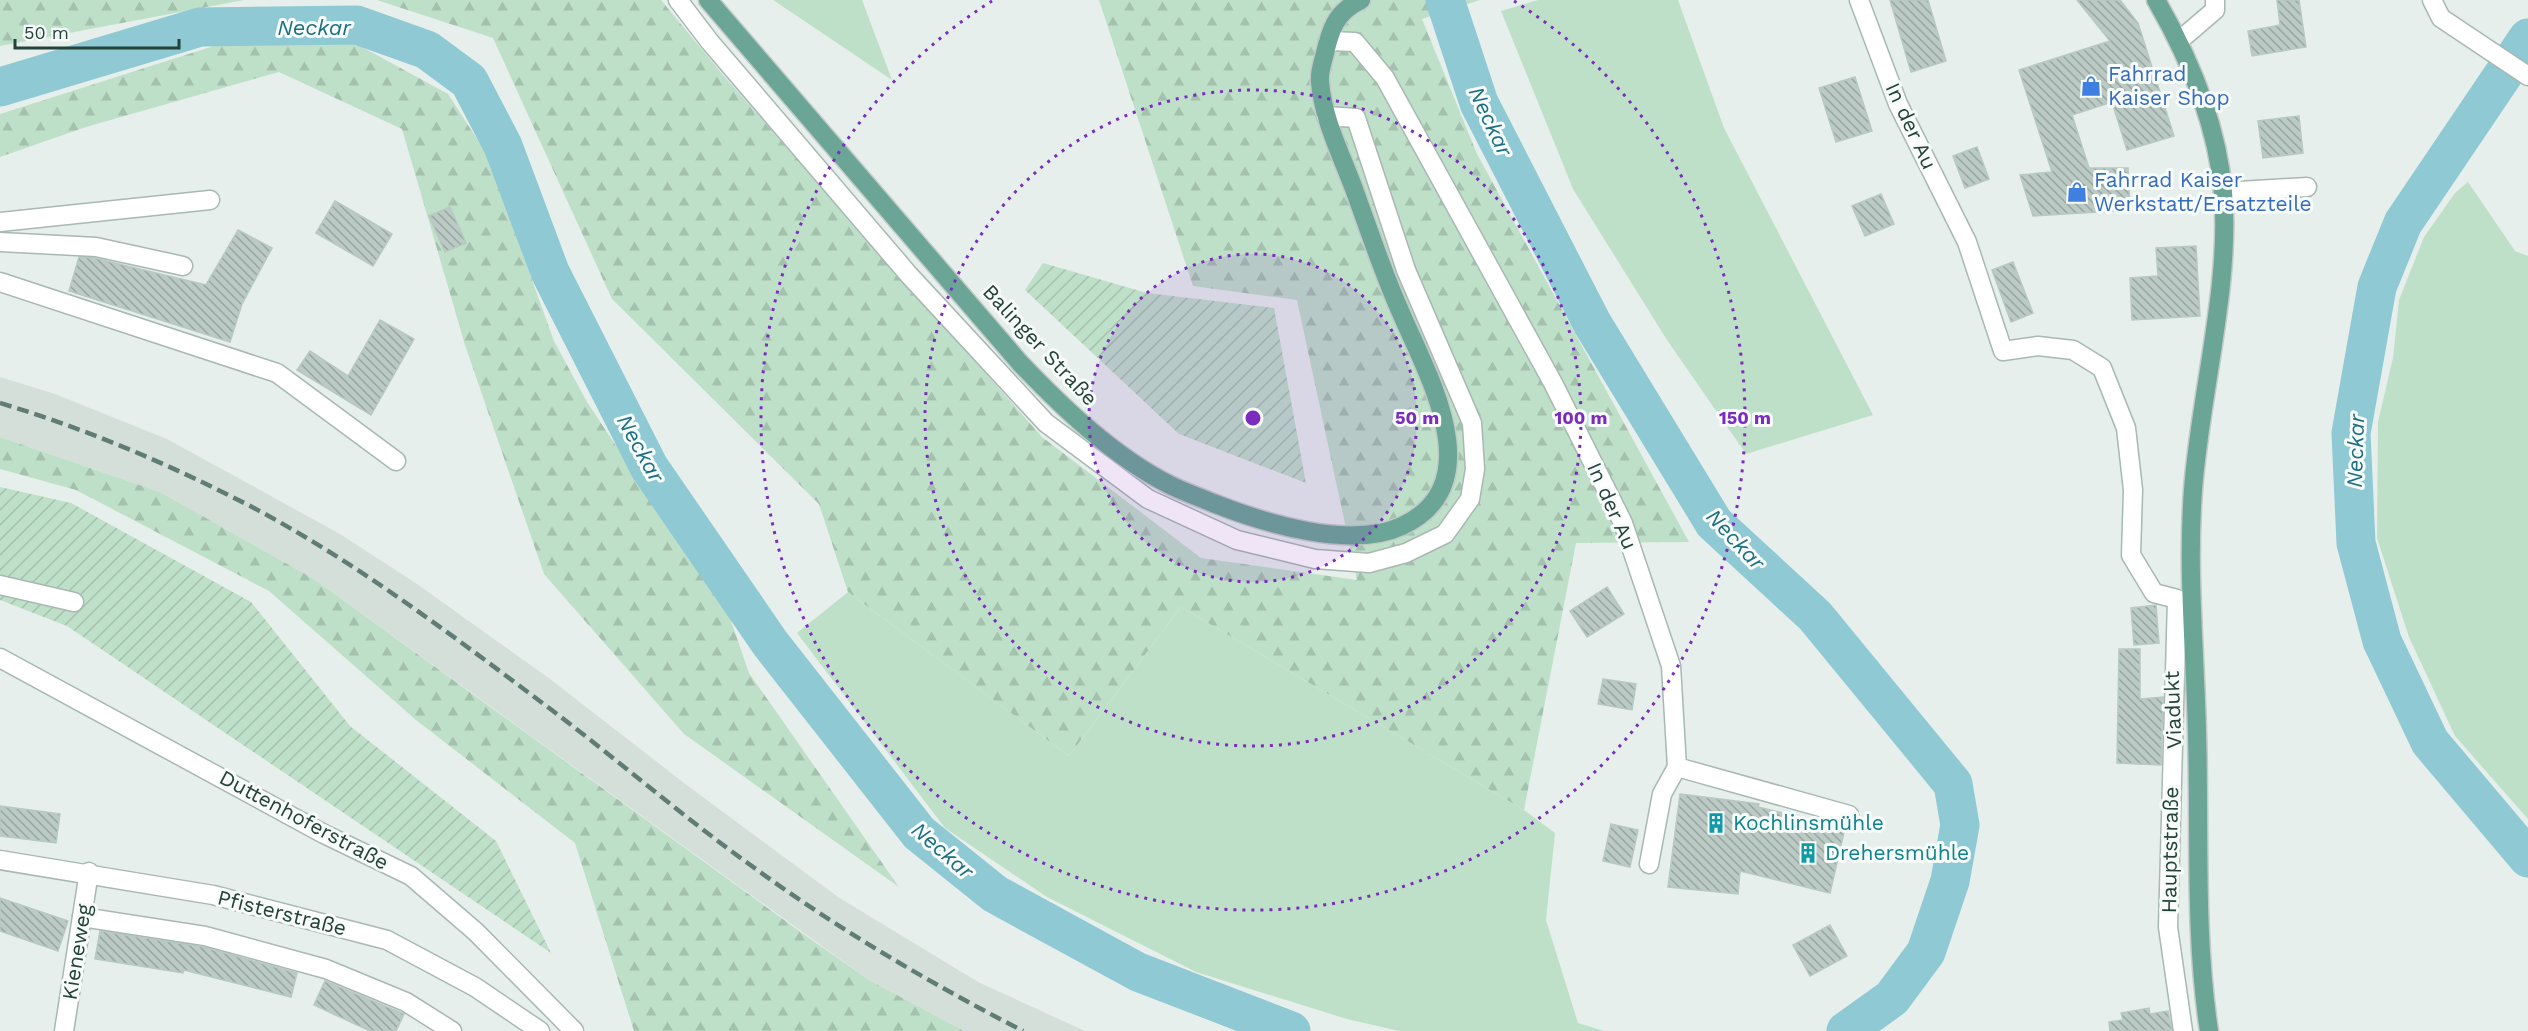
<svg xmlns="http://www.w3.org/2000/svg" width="2528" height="1031" font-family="'Work Sans',sans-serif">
  <defs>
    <pattern id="forest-firs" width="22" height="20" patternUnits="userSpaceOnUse" patternTransform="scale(1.5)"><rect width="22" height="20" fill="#bfe0c8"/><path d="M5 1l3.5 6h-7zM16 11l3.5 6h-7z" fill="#a4c1ad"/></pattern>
    <pattern id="garden-furrows" width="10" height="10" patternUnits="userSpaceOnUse" patternTransform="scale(1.5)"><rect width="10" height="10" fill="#bfe0c8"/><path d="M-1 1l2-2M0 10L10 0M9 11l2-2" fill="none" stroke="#a4c1ad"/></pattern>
    <pattern id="building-back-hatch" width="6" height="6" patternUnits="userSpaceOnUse" patternTransform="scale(1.5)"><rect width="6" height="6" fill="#bbcac4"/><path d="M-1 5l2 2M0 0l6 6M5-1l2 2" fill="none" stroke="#98a6a0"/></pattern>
  </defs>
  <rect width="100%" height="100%" fill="#e6efeb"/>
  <!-- built -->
  <path fill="#d4dfda" d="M0,377L55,394L167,439L340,534L417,584L550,679L688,786L838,897L978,982L1085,1031H964L869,980L314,579L160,492L0,437Z"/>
  <!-- grass -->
  <g fill="#bfe0c8">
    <path d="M773,0H862L892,80Z"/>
    <path d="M1538,0H1678L1724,128L1873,415L1746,454L1667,340L1573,189L1501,11Z"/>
    <path d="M2468,182L2515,251L2528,256V819L2455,736L2409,637L2377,538L2378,422L2393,358L2399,300L2424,237L2455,193Z"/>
    <path d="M848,592L1069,756L1181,607L1524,810L1555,833L1546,920L1578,1023L1604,1031H1399L1347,1019L1196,972L1047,897L945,828L797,633Z"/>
  </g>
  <!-- forest -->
  <g fill="url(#forest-firs)">
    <path d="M0,0H244L0,46Z"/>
    <path d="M377,0H661L723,75L1042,437L1201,558L1357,580L1297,300L1193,286L1099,0H1480L1422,19L1477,154L1689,542L1576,543L1524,810L1181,607L1069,756L848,592L819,504L612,299L493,38Z"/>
    <path d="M353,42L448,94L486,153L554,341L587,402L730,618L749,673L899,887L684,734L544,574L465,345L402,129L279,72L86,127L0,157V114L220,44Z"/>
    <path d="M0,437L160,492L314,579L809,938L869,980L964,1031H634L575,843L416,720L269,591L76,490L0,469Z"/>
  </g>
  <!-- garden -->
  <g fill="url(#garden-furrows)">
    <path d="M1043,263L1147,293L1274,308L1306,483L1179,434L1025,290Z"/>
    <path d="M0,487L71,503L251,602L350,726L496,841L551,953L67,626L0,600Z"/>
  </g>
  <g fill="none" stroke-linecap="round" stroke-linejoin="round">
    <!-- river -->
    <g stroke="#8ec9d4" stroke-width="39">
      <path d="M1445,0L1479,103L1592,323L1714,523L1815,616L1953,784L1960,825L1950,881L1926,952L1892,998L1846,1031"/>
      <path d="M2528,38L2403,223L2377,287L2351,433L2356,543L2382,641L2430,742L2528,858"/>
      <path d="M0,87L200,27L357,25L427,50L469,81L503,146L550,272L649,467L770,643L919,833L995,894L1138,972L1291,1031"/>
    </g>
  </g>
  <!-- building -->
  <g fill="url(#building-back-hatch)" stroke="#b8c9c2" stroke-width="1.5">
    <path d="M1890,0H1928L1946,61L1911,72Z"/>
    <path d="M2077,0H2120L2138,23L2174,136L2127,150L2112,102L2072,115L2089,168H2128L2130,210L2033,216L2020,175L2052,172L2019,70L2110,41Z"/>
    <path d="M2277,0H2299L2306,47L2252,56L2248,31L2280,25Z"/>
    <path d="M1855,77L1872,131L1836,142L1819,88Z"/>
    <path d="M2299,116L2303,153L2263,158L2258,121Z"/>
    <path d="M1977,147L1989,179L1965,188L1953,156Z"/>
    <path d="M1881,194L1894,224L1865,236L1852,206Z"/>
    <path d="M335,201L392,234L373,266L316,233Z"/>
    <path d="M450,207L466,243L445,252L429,216Z"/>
    <path d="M238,230L272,248L242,304L230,342L69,291L79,257L94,258L206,285Z"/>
    <path d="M2196,246L2200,316L2132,320L2130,278L2158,276L2156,248Z"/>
    <path d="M2013,262L2033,313L2011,322L1992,270Z"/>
    <path d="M380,320L414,339L371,415L297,370L310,351L348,376Z"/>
    <path d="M1607,587L1624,614L1587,637L1570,611Z"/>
    <path d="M2156,605L2159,643L2134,645L2131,608Z"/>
    <path d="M2119,649H2140V699L2163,697L2161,765L2117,763Z"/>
    <path d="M1603,679L1636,684L1632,710L1598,704Z"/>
    <path d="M1680,794L1759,804L1758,807L1845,828L1830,893L1740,871L1738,894L1668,887Z"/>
    <path d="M0,806L60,814L56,843L0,836Z"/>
    <path d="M1611,824L1638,830L1630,867L1603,861Z"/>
    <path d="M0,898L68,921L58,951L0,931Z"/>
    <path d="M1830,925L1847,956L1810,976L1793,945Z"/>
    <path d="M100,931L203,947L297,973L291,997L184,970L183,973L95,959Z"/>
    <path d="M325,981L404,1014L396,1031H370L314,1005Z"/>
    <path d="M2149,1008L2150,1014L2168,1011L2172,1031H2110L2109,1022L2123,1020L2121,1013Z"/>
  </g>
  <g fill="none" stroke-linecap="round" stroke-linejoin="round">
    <!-- minor casing -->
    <g stroke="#a8b8b2" stroke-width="21">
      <g id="minor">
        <path d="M678,0L710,42L909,275L1046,423L1148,499L1237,540L1315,559L1369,563L1406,553L1445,534L1470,499L1475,469L1472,423L1406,270L1356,118L1326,116"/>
        <path d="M1859,0L1898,104L1967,242L2003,351L2038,346L2073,350L2102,368L2126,428L2133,490L2131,555L2154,593L2177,599L2168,927L2183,1031"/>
        <path d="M2432,0L2441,18L2528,76"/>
        <path d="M2180,40L2215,10V0"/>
        <path d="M1328,41L1355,42L1385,78L1553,383L1623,523L1671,666L1677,767L1849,815"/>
        <path d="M2223,192L2307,187"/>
        <path d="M0,222L210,200"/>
        <path d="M0,242L96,247L183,266"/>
        <path d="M0,282L277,373L396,461"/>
        <path d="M0,585L74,602"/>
        <path d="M0,658L324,834L411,876L476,932L574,1031"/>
        <path d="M0,860L213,895L387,940L475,987L540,1031"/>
        <path d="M1649,864L1662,794L1677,767"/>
        <path d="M82,917L205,936L326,969L406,1002L452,1031"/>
        <path d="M64,1031L89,872"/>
      </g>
    </g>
    <!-- major casing -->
    <g stroke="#c2cac8" stroke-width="21">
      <g id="major">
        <path d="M708,0L1020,363C1063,408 1114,457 1170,485C1184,492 1199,497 1213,503C1264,523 1350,550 1402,526C1492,484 1427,374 1401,313C1383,273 1369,230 1354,189C1341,154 1323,119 1320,82C1319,74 1322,64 1324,57C1330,31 1335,12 1361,0"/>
        <path d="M2156,0C2190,59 2217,124 2223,192C2231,286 2200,395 2193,490C2187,571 2195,651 2197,732C2200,831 2194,933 2209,1031"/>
      </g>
    </g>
    <!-- minor -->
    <use href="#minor" stroke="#fff" stroke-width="18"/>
    <!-- major -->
    <use href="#major" stroke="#6aa596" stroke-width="18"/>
    <!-- rail -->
    <path stroke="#5f7d75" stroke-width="4.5" stroke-dasharray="12 6" stroke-linecap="butt" d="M0,403C87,429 171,465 252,507C358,563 457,639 553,711C619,761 682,816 749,864C836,928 928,982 1023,1031"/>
  </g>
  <!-- distance rings -->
  <circle cx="1253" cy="418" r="164" fill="#7b2cbf" fill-opacity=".12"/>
  <g fill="none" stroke="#7b2cbf" stroke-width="3" stroke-dasharray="3 6">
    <circle cx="1253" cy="418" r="164"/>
    <circle cx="1253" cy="418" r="328"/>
    <path d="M1514 1A492 492 0 1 1 992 1"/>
  </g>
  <!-- icons -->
  <defs>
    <g id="shop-bare" transform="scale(1.62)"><path d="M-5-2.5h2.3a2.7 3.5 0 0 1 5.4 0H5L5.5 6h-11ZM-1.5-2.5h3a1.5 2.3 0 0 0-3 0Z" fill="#3f7fe0" stroke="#f7fbf9" stroke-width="2.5" paint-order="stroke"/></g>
    <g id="building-bare" transform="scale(1.62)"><path d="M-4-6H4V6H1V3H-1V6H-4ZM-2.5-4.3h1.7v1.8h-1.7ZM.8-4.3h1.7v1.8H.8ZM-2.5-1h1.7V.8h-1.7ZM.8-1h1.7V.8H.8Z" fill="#0f9aa8" stroke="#f7fbf9" stroke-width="2.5" paint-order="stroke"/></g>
  </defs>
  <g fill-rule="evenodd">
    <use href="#shop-bare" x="2091" y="86"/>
    <use href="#shop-bare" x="2077" y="192"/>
    <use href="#building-bare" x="1716" y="823"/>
    <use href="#building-bare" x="1808" y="853"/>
  </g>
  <g text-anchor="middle" stroke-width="6" stroke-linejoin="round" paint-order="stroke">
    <!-- shop labels -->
    <g font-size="21" fill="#366cbe" stroke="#f7fbf9" text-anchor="start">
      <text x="2108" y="81">Fahrrad<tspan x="2108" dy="24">Kaiser Shop</tspan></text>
      <text x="2094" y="187">Fahrrad Kaiser<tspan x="2094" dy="24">Werkstatt/Ersatzteile</tspan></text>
    </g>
    <!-- street labels -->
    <g font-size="21" fill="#24423a" stroke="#f7fbf9">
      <text transform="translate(1911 126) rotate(65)" y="7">In der Au</text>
      <text transform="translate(1040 345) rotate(47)" y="7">Balinger Straße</text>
      <text transform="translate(1612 506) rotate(66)" y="7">In der Au</text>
      <text transform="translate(2173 710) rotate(-92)" y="7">Viadukt</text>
      <text transform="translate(304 820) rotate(28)" y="7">Duttenhoferstraße</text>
      <text transform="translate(2170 850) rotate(-89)" y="7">Hauptstraße</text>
      <text transform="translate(282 913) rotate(14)" y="7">Pfisterstraße</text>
      <text transform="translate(77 952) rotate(-81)" y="7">Kieneweg</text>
    </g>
    <!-- culture labels -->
    <g font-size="21" fill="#0d838f" stroke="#f7fbf9" text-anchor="start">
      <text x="1733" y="830">Kochlinsmühle</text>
      <text x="1825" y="860">Drehersmühle</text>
    </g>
    <!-- water labels -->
    <g font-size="22" font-style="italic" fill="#1c6f80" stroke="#f7fbf9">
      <text x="314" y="35">Neckar</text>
      <text transform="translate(1491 121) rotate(65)" y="8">Neckar</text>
      <text transform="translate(641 448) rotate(61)" y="8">Neckar</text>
      <text transform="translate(2355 451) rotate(-88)" y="8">Neckar</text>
      <text transform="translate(1736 539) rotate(47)" y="8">Neckar</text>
      <text transform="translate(943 850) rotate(41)" y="8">Neckar</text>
    </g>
  </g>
  <circle cx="1253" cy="418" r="9" fill="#7b2cbf" stroke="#f7fbf9" stroke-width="3"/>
  <g font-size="18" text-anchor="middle" font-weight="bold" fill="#7b2cbf" stroke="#f7fbf9" stroke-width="6" stroke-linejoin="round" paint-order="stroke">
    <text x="1417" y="424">50 m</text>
    <text x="1581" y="424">100 m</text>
    <text x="1745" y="424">150 m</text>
  </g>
  <!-- scale -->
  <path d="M15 39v9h164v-9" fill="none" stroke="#24423a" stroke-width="3"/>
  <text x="24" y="39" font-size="18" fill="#24423a" stroke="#f7fbf9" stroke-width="4.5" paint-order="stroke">50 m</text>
</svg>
